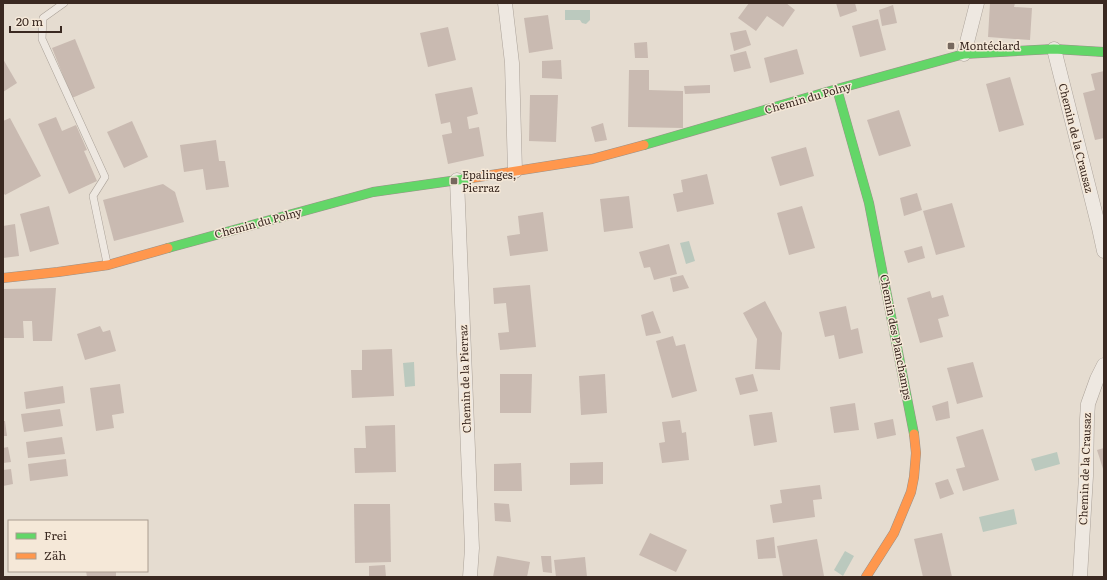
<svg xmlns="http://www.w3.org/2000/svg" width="1107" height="580" font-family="Literata,serif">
  <rect width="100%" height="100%" fill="#e5dcd0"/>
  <!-- water -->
  <g fill="#bbc9be">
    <path d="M565,10H590V20L586,24L582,23L580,20H565Z"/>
    <path d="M689,241L695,261L686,264L680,243Z"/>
    <path d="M414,362L415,386L405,387L403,363Z"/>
    <path d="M1057,452L1060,464L1035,471L1031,459Z"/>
    <path d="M1014,509L1017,524L983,532L979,517Z"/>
    <path d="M845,551L854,556L843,576L834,570Z"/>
  </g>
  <!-- building -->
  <g fill="#c9bab1">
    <path d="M749,3H786L795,10L783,27L767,16L756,31L738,18Z"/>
    <path d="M836,3H855L857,11L840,17Z"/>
    <path d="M990,3H1015L1014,7L1032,8L1030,40L988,37Z"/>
    <path d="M893,5L897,23L882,26L879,10Z"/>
    <path d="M548,15L553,49L529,53L524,18Z"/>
    <path d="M878,19L886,50L860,57L852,26Z"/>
    <path d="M448,27L456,60L428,67L420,33Z"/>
    <path d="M746,30L751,45L734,51L730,33Z"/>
    <path d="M75,39L95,88L72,98L52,48Z"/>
    <path d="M647,42L648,58H635L634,43Z"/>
    <path d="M797,49L804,74L770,83L764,58Z"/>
    <path d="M746,51L751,68L734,72L730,55Z"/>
    <path d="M3,59L17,83L3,92Z"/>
    <path d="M561,60L562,79L542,78V61Z"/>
    <path d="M629,70H649V90L683,91V128L628,127Z"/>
    <path d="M1104,71V138L1095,140L1083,93L1095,90L1091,74Z"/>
    <path d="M1010,77L1024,125L999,132L986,84Z"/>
    <path d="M710,85V93L685,94L684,86Z"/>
    <path d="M472,87L478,114L467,117L469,129L479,127L484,156L448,164L442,135L452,133L450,122L441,124L435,94Z"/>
    <path d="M530,95H558L556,142L529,141Z"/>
    <path d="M899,110L911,146L879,156L867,120Z"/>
    <path d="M56,117L62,131L76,125L87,150L84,151L97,181L69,194L38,124Z"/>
    <path d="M10,118L41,176L5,195L3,192V121Z"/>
    <path d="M132,121L148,157L124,168L107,132Z"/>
    <path d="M603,123L607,140L595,142L591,127Z"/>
    <path d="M216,140L219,161H225L229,187L206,190L203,169L184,172L180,145Z"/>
    <path d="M806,147L814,176L780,186L771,157Z"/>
    <path d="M707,174L714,204L677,212L673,194L683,192L681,180Z"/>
    <path d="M163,184L175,192L184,222L114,241L103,200Z"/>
    <path d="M917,193L922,210L904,216L900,198Z"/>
    <path d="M629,196L633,228L604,232L600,199Z"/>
    <path d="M952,203L965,247L936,255L923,211Z"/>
    <path d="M49,206L59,244L30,252L20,214Z"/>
    <path d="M802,206L815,248L789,255L777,213Z"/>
    <path d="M543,212L548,251L510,256L507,236L520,234L518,216Z"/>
    <path d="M15,224L19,256L3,258V226Z"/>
    <path d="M669,244L677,274L654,280L650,267L644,268L639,252Z"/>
    <path d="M922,246L925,258L908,263L904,251Z"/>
    <path d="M683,275L689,288L673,292L670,278Z"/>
    <path d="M530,285L536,347L500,350L498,333L509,332L506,303L494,304L493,288Z"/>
    <path d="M56,288L52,341H33L32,321H23L24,338H4L3,289Z"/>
    <path d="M930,291L932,298L943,295L949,316L938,319L943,337L920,343L907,298Z"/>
    <path d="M765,301L782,333L780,370L755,369L757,339L743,313Z"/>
    <path d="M846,306L851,330L858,328L863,353L839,359L834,335L825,337L819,312Z"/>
    <path d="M653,311L661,333L646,336L641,315Z"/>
    <path d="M100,326L103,332L110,330L116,351L85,360L77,334Z"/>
    <path d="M673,336L676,346L685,344L697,391L672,398L656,341Z"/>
    <path d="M392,349L394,396L352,398L351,370H362V350Z"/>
    <path d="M973,362L983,397L957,404L947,368Z"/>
    <path d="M500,374H532L531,413H500Z"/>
    <path d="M605,374L607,413L581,415L579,376Z"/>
    <path d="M753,374L758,391L740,395L735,378Z"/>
    <path d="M120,384L124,413L112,415L114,428L96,431L90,388Z"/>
    <path d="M63,386L65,403L26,409L24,392Z"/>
    <path d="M948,401L950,418L936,421L932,406Z"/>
    <path d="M855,403L859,430L834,433L830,407Z"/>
    <path d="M60,409L63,426L24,432L21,414Z"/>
    <path d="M772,412L777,442L754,446L749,415Z"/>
    <path d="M893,419L896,435L877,439L874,423Z"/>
    <path d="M680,420L682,433L686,432L689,460L662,463L659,443L665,442L662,422Z"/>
    <path d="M3,421H5L7,436H3Z"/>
    <path d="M395,425L396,472L355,473L354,448H366L365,426Z"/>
    <path d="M983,429L999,480L963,491L956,469L965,467L956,437Z"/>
    <path d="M62,437L65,454L28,458L26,442Z"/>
    <path d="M8,447L11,462L3,463V448Z"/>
    <path d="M1104,448V472L1097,450Z"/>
    <path d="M66,459L68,476L30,481L28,464Z"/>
    <path d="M603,462V484L570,485V463Z"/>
    <path d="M521,463L522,491H494V464Z"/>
    <path d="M11,469L13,484L3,486V470Z"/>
    <path d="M948,479L954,494L940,499L935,483Z"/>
    <path d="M820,485L822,499L813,500L815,517L773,523L770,505L782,503L780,490Z"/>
    <path d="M494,503L509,504L511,522L495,521Z"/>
    <path d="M354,504H390L391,562L355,563Z"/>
    <path d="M650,533L687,550L676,572L639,555Z"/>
    <path d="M942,533L952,577H923L914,539Z"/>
    <path d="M774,537L776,558L758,559L756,540Z"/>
    <path d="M817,539L824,576L816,577H783L777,546Z"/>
    <path d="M497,556L530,562L527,577H493Z"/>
    <path d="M541,556H551L552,573L543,572Z"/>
    <path d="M585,557L587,577H556L554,560Z"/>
    <path d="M385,565L386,577H369V566Z"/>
    <path d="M86,571H116V577H87Z"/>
  </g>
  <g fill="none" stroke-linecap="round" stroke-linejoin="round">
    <!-- lane casing -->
    <g stroke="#aba299" stroke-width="8">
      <path id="lane" d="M64,3L43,18L42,39L105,177L93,196L107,263"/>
    </g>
    <!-- street casing -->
    <g stroke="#aba299" stroke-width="15">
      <g id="street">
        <path d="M505,3L512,63L515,171"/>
        <path d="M1054,49L1099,228L1104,251"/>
        <path d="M964,54L977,3"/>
        <path d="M457,180L472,548L470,577"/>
        <path d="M1080,577L1086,476L1087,419L1088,404L1097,379L1104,365"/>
      </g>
    </g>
    <!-- fast casing -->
    <g stroke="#9a9189" stroke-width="10">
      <g id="fast">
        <path d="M837,89L869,203L914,434"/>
        <path d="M644,145L837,89L964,54L1054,49L1104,52"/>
        <path d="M168,248L373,192L472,178"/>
      </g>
    </g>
    <!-- slow casing -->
    <g stroke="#9a9189" stroke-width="10">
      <g id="slow">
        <path d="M472,178L592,159L644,145"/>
        <path d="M3,278L58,272L108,265L168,248"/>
        <path d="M866,577L894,533L911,492L914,477L916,453L914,434"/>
      </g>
    </g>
    <!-- lane -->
    <use href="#lane" stroke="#eee8e1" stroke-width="7"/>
    <!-- street -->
    <use href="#street" stroke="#eee8e1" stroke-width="14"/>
    <!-- fast -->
    <use href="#fast" stroke="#63d668" stroke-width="9"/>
    <!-- slow -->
    <use href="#slow" stroke="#ff974d" stroke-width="9"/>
  </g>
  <!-- markers -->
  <g fill="#76685e" stroke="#f5e8d8" stroke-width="1.5">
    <rect x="947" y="42" width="8" height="8" rx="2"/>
    <rect x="450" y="177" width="8" height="8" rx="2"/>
  </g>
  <g text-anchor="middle" stroke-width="3" stroke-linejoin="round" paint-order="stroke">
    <!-- poi labels -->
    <g font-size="11" fill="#3a2921" stroke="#f5e8d8" text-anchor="start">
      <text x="959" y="50">Montéclard</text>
      <text x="462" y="179">Epalinges,<tspan x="462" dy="13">Pierraz</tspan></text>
    </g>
    <!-- street labels -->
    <g font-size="11" fill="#3a2921" stroke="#f5e8d8">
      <text transform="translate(808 98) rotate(-16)" y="4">Chemin du Polny</text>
      <text transform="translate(1076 138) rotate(76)" y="4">Chemin de la Crausaz</text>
      <text transform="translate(258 223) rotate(-15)" y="4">Chemin du Polny</text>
      <text transform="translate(896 337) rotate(79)" y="4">Chemin des Planchamps</text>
      <text transform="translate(465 379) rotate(-92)" y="4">Chemin de la Pierraz</text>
      <text transform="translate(1085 469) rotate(-88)" y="4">Chemin de la Crausaz</text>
    </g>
  </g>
  <!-- border -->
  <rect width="1107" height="580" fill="none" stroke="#3a2921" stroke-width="8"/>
  <!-- legend -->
  <rect x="8" y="520" width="140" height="52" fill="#f5e8d8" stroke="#aa9c8f"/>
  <rect x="16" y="533" width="20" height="6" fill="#63d668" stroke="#aa9c8f"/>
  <text x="44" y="540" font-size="12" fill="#3a2921">Frei</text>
  <rect x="16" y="553" width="20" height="6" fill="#ff974d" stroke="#aa9c8f"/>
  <text x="44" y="560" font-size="12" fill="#3a2921">Zäh</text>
  <!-- scale -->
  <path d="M10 26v6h51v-6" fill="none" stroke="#3a2921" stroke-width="2"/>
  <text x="16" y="26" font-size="12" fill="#3a2921" stroke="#f5e8d8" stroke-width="3" paint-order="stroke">20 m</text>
</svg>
